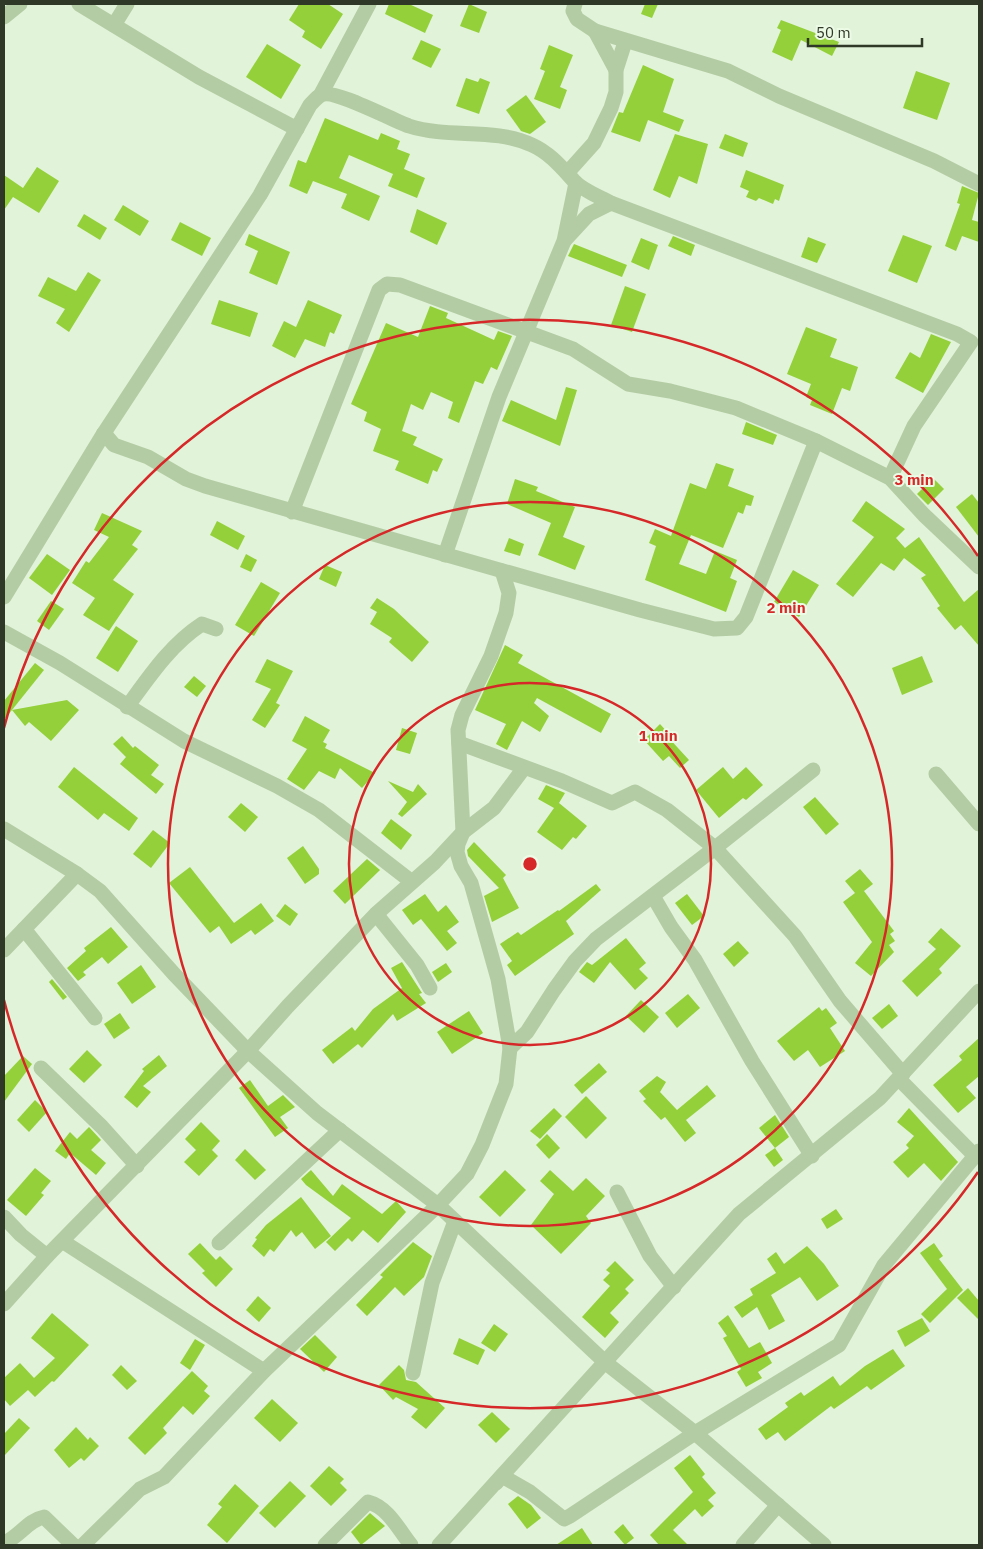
<svg xmlns="http://www.w3.org/2000/svg" width="983" height="1549" font-family="'IBM Plex Sans',sans-serif">
  <rect width="100%" height="100%" fill="#e1f3d9"/>
  <!-- building -->
  <g fill="#94d03a">
    <path d="M299,4H328L343,14L321,49L302,37L305,31L289,20Z"/>
    <path d="M389,4H409L433,15L425,33L385,14Z"/>
    <path d="M469,4L487,12L479,33L460,26Z"/>
    <path d="M645,4H658L652,18L641,14Z"/>
    <path d="M781,20L839,42L832,56L801,40L792,61L772,52L781,30L777,28Z"/>
    <path d="M421,40L441,49L431,68L412,59Z"/>
    <path d="M267,44L301,65L281,99L246,77Z"/>
    <path d="M549,45L573,55L560,87L567,90L560,109L534,99L545,71L540,69Z"/>
    <path d="M643,65L674,79L663,112L684,120L679,132L648,120L640,142L611,132L619,112L623,113Z"/>
    <path d="M916,71L950,83L937,120L903,108Z"/>
    <path d="M466,78L478,82L480,78L490,82L479,114L456,106Z"/>
    <path d="M526,95L546,122L530,134L521,131L506,110Z"/>
    <path d="M325,118L378,140L381,133L400,141L397,149L410,154L404,169L425,178L417,198L388,186L393,174L349,155L339,178L380,196L369,221L341,208L347,194L313,181L307,194L289,186L298,160L306,163Z"/>
    <path d="M675,134L708,144L697,184L679,176L670,198L653,190Z"/>
    <path d="M725,134L748,143L743,157L719,148Z"/>
    <path d="M37,167L59,181L39,213L13,197L4,210V175L23,188Z"/>
    <path d="M746,170L784,185L779,201L775,199L773,204L759,198L756,201L746,197L749,191L740,187Z"/>
    <path d="M962,186L979,193L972,220L979,222V242L962,236L956,251L945,246L960,204L957,203Z"/>
    <path d="M123,205L149,221L140,236L114,220Z"/>
    <path d="M417,209L447,223L437,245L410,232Z"/>
    <path d="M84,214L107,228L100,240L77,226Z"/>
    <path d="M180,222L211,238L202,256L171,240Z"/>
    <path d="M249,234L290,252L277,285L249,273L258,251L245,245Z"/>
    <path d="M903,235L932,246L917,283L888,271Z"/>
    <path d="M673,236L695,245L691,256L668,246Z"/>
    <path d="M808,237L826,244L817,263L801,257Z"/>
    <path d="M641,238L658,245L649,270L631,262Z"/>
    <path d="M574,244L627,265L622,277L568,256Z"/>
    <path d="M88,272L101,280L69,332L56,323L65,309L38,296L48,277L76,291Z"/>
    <path d="M625,286L646,294L632,332L611,325Z"/>
    <path d="M219,300L258,313L250,337L211,324Z"/>
    <path d="M308,300L342,315L334,334L330,332L325,347L305,339L295,358L272,346L284,321L296,327Z"/>
    <path d="M430,306L448,313L446,318L494,340L498,331L512,336L497,370L491,367L483,384L475,381L459,423L448,418L453,402L431,392L423,410L411,404L402,431L417,437L413,445L443,459L437,472L433,470L428,484L395,470L399,461L373,451L381,429L364,421L367,412L351,404L386,323L418,337Z"/>
    <path d="M806,327L837,339L830,357L858,367L850,391L842,388L832,414L810,405L812,400L806,397L811,384L787,374Z"/>
    <path d="M931,334L951,342L923,393L895,378L910,352L920,358Z"/>
    <path d="M566,387L577,390L560,446L502,421L511,400L556,420Z"/>
    <path d="M746,422L777,435L773,445L742,434Z"/>
    <path d="M716,463L734,469L728,486L754,496L751,506L746,505L743,514L738,512L723,548L691,535L679,564L706,574L715,551L737,560L730,578L737,581L726,612L645,580L656,546L649,543L655,529L671,536L690,483L706,489Z"/>
    <path d="M933,478L944,489L928,505L917,494Z"/>
    <path d="M515,479L538,487L536,491L575,507L563,537L585,546L575,570L538,555L551,523L507,504Z"/>
    <path d="M972,494L979,503V537L956,507Z"/>
    <path d="M866,501L905,529L896,538L905,548L919,537L964,602L979,589V646L961,625L955,630L937,608L940,606L921,578L926,575L904,558L894,571L881,563L853,597L836,584L874,537L852,521Z"/>
    <path d="M102,513L142,531L132,545L138,549L113,580L134,594L109,631L83,615L95,598L72,583L86,561L89,563L109,537L94,530Z"/>
    <path d="M217,521L245,536L238,550L210,535Z"/>
    <path d="M509,538L524,544L520,556L504,551Z"/>
    <path d="M47,554L70,570L52,595L29,578Z"/>
    <path d="M246,554L257,560L251,572L240,567Z"/>
    <path d="M325,565L342,572L336,587L319,579Z"/>
    <path d="M793,570L819,585L799,617L774,602Z"/>
    <path d="M261,582L280,593L254,636L235,625Z"/>
    <path d="M377,598L394,609L429,642L412,662L389,642L392,638L370,624L377,612L370,608Z"/>
    <path d="M51,601L64,609L49,630L37,621Z"/>
    <path d="M116,626L138,641L118,672L96,658Z"/>
    <path d="M505,645L523,655L518,663L611,714L601,733L537,698L534,703L549,716L540,732L522,721L507,750L496,744L506,724L475,710Z"/>
    <path d="M922,656L933,682L902,695L892,668Z"/>
    <path d="M267,659L293,671L276,703L280,705L265,728L252,720L271,689L255,682Z"/>
    <path d="M35,663L44,670L4,720V701Z"/>
    <path d="M194,676L206,686L197,697L184,687Z"/>
    <path d="M67,700L79,710L51,741L29,722L25,726L12,710Z"/>
    <path d="M305,716L330,730L323,742L327,744L325,748L375,773L362,788L340,768L335,779L319,771L304,790L287,779L307,749L292,741Z"/>
    <path d="M660,724L669,734L667,736L689,760L680,768L669,756L663,761L644,740Z"/>
    <path d="M402,728L417,733L410,754L396,750Z"/>
    <path d="M122,736L133,748L135,746L159,765L151,775L164,784L156,794L120,764L126,757L113,744Z"/>
    <path d="M74,767L138,818L129,831L104,813L98,820L58,787Z"/>
    <path d="M723,767L733,779L746,767L763,785L746,800L743,798L719,818L696,790Z"/>
    <path d="M388,781L413,792L418,784L427,794L402,817L398,814L407,802Z"/>
    <path d="M546,785L565,793L559,803L587,826L576,839L573,837L562,850L537,832L554,808L538,799Z"/>
    <path d="M815,797L839,824L826,835L803,807Z"/>
    <path d="M241,803L258,817L245,832L228,817Z"/>
    <path d="M391,819L412,835L401,850L381,833Z"/>
    <path d="M153,830L170,843L151,868L133,854Z"/>
    <path d="M474,842L506,875L503,878L519,908L492,922L484,896L499,888L468,856L467,850Z"/>
    <path d="M303,846L319,869V874L305,884L287,858Z"/>
    <path d="M367,859L380,870L345,904L333,891Z"/>
    <path d="M190,867L234,923L261,903L274,921L255,935L251,930L231,944L219,926L210,933L169,883Z"/>
    <path d="M860,869L873,884L864,891L894,931L890,934L895,941L889,945L894,952L871,976L855,963L872,942L843,902L855,893L845,881Z"/>
    <path d="M596,884L601,890L566,921L574,934L515,976L507,965L512,961L500,944L518,932L521,935L558,910L559,911Z"/>
    <path d="M425,894L438,912L446,905L459,922L447,931L457,943L447,951L421,919L413,925L402,910Z"/>
    <path d="M687,894L704,916L692,925L675,903Z"/>
    <path d="M285,904L298,914L290,926L276,916Z"/>
    <path d="M111,927L128,947L108,964L102,957L83,972L86,975L78,981L67,968L86,951L84,948Z"/>
    <path d="M941,928L961,946L939,969L942,973L917,997L902,981L936,949L928,942Z"/>
    <path d="M626,938L646,963L639,969L648,978L635,990L610,962L594,983L579,972L587,962L592,965Z"/>
    <path d="M738,941L749,953L734,967L723,954Z"/>
    <path d="M402,962L422,993L419,994L426,1003L397,1021L393,1014L362,1048L358,1044L333,1064L322,1050L352,1027L355,1031L373,1009L402,988L391,968Z"/>
    <path d="M446,963L452,972L438,982L432,972Z"/>
    <path d="M141,965L156,987L132,1004L117,983Z"/>
    <path d="M52,979L67,997L63,1000L49,982Z"/>
    <path d="M688,994L700,1008L677,1028L665,1013Z"/>
    <path d="M641,1000L659,1017L644,1033L626,1016Z"/>
    <path d="M889,1004L898,1016L882,1029L872,1018Z"/>
    <path d="M819,1007L822,1011L826,1008L837,1023L830,1028L845,1051L820,1067L808,1050L794,1061L777,1041Z"/>
    <path d="M469,1011L483,1033L452,1054L437,1032Z"/>
    <path d="M120,1013L130,1028L114,1039L104,1024Z"/>
    <path d="M979,1038V1076L966,1087L976,1098L958,1113L933,1085L962,1060L959,1056Z"/>
    <path d="M87,1050L102,1065L84,1083L69,1069Z"/>
    <path d="M159,1055L167,1066L143,1086L151,1092L137,1108L124,1097L144,1071L142,1069Z"/>
    <path d="M23,1056L32,1064L4,1102V1076Z"/>
    <path d="M599,1063L607,1072L582,1094L574,1085Z"/>
    <path d="M657,1076L666,1082L660,1092L677,1110L707,1085L716,1096L686,1120L696,1133L685,1142L665,1117L661,1120L643,1101L646,1099L639,1091Z"/>
    <path d="M250,1080L268,1106L283,1095L295,1107L280,1117L288,1128L275,1137L239,1088Z"/>
    <path d="M586,1096L607,1118L586,1139L565,1117Z"/>
    <path d="M35,1100L47,1112L29,1132L17,1120Z"/>
    <path d="M554,1108L562,1116L540,1139L530,1131Z"/>
    <path d="M909,1108L958,1162L941,1181L924,1163L908,1178L893,1162L909,1148L906,1145L914,1136L897,1122Z"/>
    <path d="M775,1115L789,1137L775,1148L759,1128Z"/>
    <path d="M201,1122L220,1141L212,1150L218,1156L199,1176L184,1162L196,1150L185,1139Z"/>
    <path d="M89,1127L101,1140L91,1150L106,1163L96,1175L70,1153L66,1159L55,1151L70,1132L77,1139Z"/>
    <path d="M547,1134L560,1148L549,1159L536,1145Z"/>
    <path d="M775,1148L783,1160L774,1167L765,1155Z"/>
    <path d="M245,1149L266,1170L255,1180L235,1160Z"/>
    <path d="M35,1168L51,1181L41,1193L44,1195L26,1216L7,1200Z"/>
    <path d="M311,1170L333,1196L342,1184L382,1214L396,1201L406,1212L378,1243L363,1230L352,1242L348,1238L335,1251L326,1242L351,1218L306,1185L301,1179Z"/>
    <path d="M505,1170L526,1190L500,1217L479,1197Z"/>
    <path d="M550,1170L573,1191L586,1178L605,1196L586,1216L591,1223L561,1254L531,1225L554,1194L540,1181Z"/>
    <path d="M301,1197L331,1236L315,1249L302,1232L296,1237L291,1230L274,1252L270,1249L264,1257L252,1246L257,1239L255,1238L266,1225Z"/>
    <path d="M836,1209L843,1219L827,1229L821,1219Z"/>
    <path d="M413,1242L432,1256L424,1277L404,1296L395,1287L367,1316L356,1305L383,1277L380,1275Z"/>
    <path d="M200,1243L216,1260L220,1256L233,1269L216,1287L202,1273L205,1271L188,1254Z"/>
    <path d="M934,1243L943,1256L939,1259L963,1290L930,1323L921,1314L947,1289L920,1253Z"/>
    <path d="M807,1246L824,1264L839,1286L817,1301L800,1277L771,1295L785,1321L769,1330L757,1307L742,1318L734,1307L753,1295L750,1289L776,1273L767,1259L776,1252L784,1264Z"/>
    <path d="M615,1261L634,1280L625,1289L629,1293L610,1313L619,1322L605,1338L582,1317L610,1286L603,1280L610,1273L606,1270Z"/>
    <path d="M968,1288L979,1301V1320L957,1298Z"/>
    <path d="M258,1296L271,1308L259,1322L246,1310Z"/>
    <path d="M52,1313L89,1345L54,1382L52,1381L35,1397L28,1390L10,1406L4,1399V1378L20,1363L34,1378L55,1358L31,1338Z"/>
    <path d="M728,1315L749,1348L760,1342L772,1363L758,1372L762,1378L746,1387L737,1372L741,1369L723,1338L727,1336L718,1323Z"/>
    <path d="M922,1318L930,1331L905,1347L897,1331Z"/>
    <path d="M494,1324L508,1334L495,1352L481,1343Z"/>
    <path d="M315,1335L337,1357L324,1372L300,1349Z"/>
    <path d="M459,1338L485,1350L478,1365L453,1354Z"/>
    <path d="M195,1339L205,1345L190,1370L180,1363Z"/>
    <path d="M893,1349L905,1366L871,1390L867,1386L834,1409L831,1406L785,1441L778,1432L766,1440L758,1429L788,1407L785,1403L801,1392L804,1396L833,1376L840,1386L865,1366Z"/>
    <path d="M121,1365L137,1381L127,1390L112,1375Z"/>
    <path d="M399,1365L404,1370L406,1380L416,1382L445,1408L426,1429L411,1417L418,1409L396,1397L393,1400L379,1385Z"/>
    <path d="M192,1371L208,1386L204,1391L210,1396L193,1415L183,1406L163,1428L167,1433L145,1455L128,1438Z"/>
    <path d="M272,1399L298,1423L280,1442L254,1418Z"/>
    <path d="M492,1412L510,1429L496,1443L478,1425Z"/>
    <path d="M19,1418L30,1428L4,1456V1434Z"/>
    <path d="M76,1427L88,1440L90,1437L99,1446L84,1461L81,1458L69,1468L54,1450Z"/>
    <path d="M690,1455L705,1474L702,1477L716,1493L708,1500L714,1506L702,1517L695,1509L673,1530L688,1545H659L650,1535L693,1492L674,1468Z"/>
    <path d="M329,1466L344,1479L340,1483L347,1490L331,1506L310,1486Z"/>
    <path d="M290,1481L306,1496L275,1528L259,1513Z"/>
    <path d="M235,1484L259,1506L227,1543L207,1525L222,1507L218,1504Z"/>
    <path d="M518,1496L531,1505L541,1518L527,1529L508,1504Z"/>
    <path d="M370,1513L385,1526L361,1545L351,1532Z"/>
    <path d="M623,1524L634,1538L625,1545L614,1532Z"/>
    <path d="M582,1528L593,1545H556Z"/>
  </g>
  <g fill="none" stroke-linecap="round" stroke-linejoin="round">
    <!-- street -->
    <g stroke="#b4cca4" stroke-width="15">
      <path d="M79,4L199,77L297,129"/>
      <path d="M575,4L573,11L577,19L595,31L728,71L779,96L934,161L979,184"/>
      <path d="M4,17L20,4"/>
      <path d="M114,25L127,4"/>
      <path d="M595,31L616,70"/>
      <path d="M321,94L369,4"/>
      <path d="M568,172L594,143L611,108L616,92V70L625,42"/>
      <path d="M565,240L589,214L611,203"/>
      <path d="M104,433L114,445L148,457L186,479L205,486L640,610L714,629L737,628L746,617L816,441"/>
      <path d="M292,512L379,290L387,284L400,285L573,349L628,384L670,391L736,408L816,441L890,478L924,515L979,567"/>
      <path d="M445,555L499,397L564,241L576,183"/>
      <path d="M4,597L104,433L260,195L310,105C313,102 317,97 321,95C333,88 394,121 409,126C450,139 493,127 532,145C550,153 562,168 575,182C584,191 600,197 611,203L957,334L971,342L914,426L890,478"/>
      <path d="M4,632L60,663L184,741L277,786L319,810L412,882"/>
      <path d="M127,707C149,677 170,645 202,624L216,629"/>
      <path d="M459,743L562,781L612,803L635,792L667,810L715,848L813,770"/>
      <path d="M936,774L979,824"/>
      <path d="M4,829L77,874L100,891L174,974L248,1051L317,1113L438,1205L606,1363L695,1433L824,1545"/>
      <path d="M653,896L671,927L695,960L752,1061L812,1156"/>
      <path d="M376,914L417,965L430,988"/>
      <path d="M24,929L95,1018"/>
      <path d="M4,950L77,874"/>
      <path d="M510,1048L527,1032L554,990L575,961L596,939L715,848L795,936L840,1001L903,1074"/>
      <path d="M41,1068L102,1127L137,1166"/>
      <path d="M899,1079L975,1156"/>
      <path d="M617,1192L650,1256L674,1287"/>
      <path d="M4,1217L21,1235L47,1256"/>
      <path d="M62,1241L264,1371"/>
      <path d="M219,1243L340,1130"/>
      <path d="M4,1304L47,1256L248,1051L288,1006L376,914L435,862L463,832L494,808L524,768"/>
      <path d="M413,1373L432,1283L455,1221"/>
      <path d="M496,1483L502,1476L530,1492L564,1519L570,1516L695,1433L839,1345L884,1265L979,1151"/>
      <path d="M4,1543C19,1537 28,1520 44,1517L73,1545"/>
      <path d="M83,1545L140,1489L164,1477L264,1371L438,1205L467,1174L482,1145L506,1084L510,1048L498,979L471,883L461,866L457,852L458,844L463,832L458,730L462,715L491,656L506,613L509,593L502,571"/>
      <path d="M325,1545L368,1502C388,1507 399,1530 411,1545"/>
      <path d="M439,1545L739,1214L880,1098L979,991"/>
      <path d="M743,1545L778,1505"/>
    </g>
  </g>
  <!-- distance rings -->
  <g fill="none" stroke="#d62828" stroke-width="2.5">
    <circle cx="530" cy="864" r="181"/>
    <circle cx="530" cy="864" r="362"/>
    <path d="M978 1172A543 543 0 0 1 4 1000M4 728A543 543 0 0 1 978 556"/>
  </g>
  <circle cx="530" cy="864" r="8" fill="#d62828" stroke="#ecfbe6" stroke-width="2.5"/>
  <g font-size="15" text-anchor="middle" font-weight="bold" fill="#d62828" stroke="#ecfbe6" stroke-width="4" stroke-linejoin="round" paint-order="stroke">
    <text x="914" y="485">3 min</text>
    <text x="786" y="613">2 min</text>
    <text x="658" y="741">1 min</text>
  </g>
  <!-- border -->
  <rect width="983" height="1549" fill="none" stroke="#2f3726" stroke-width="10"/>
  <!-- scale -->
  <path d="M808 38v8h114v-8" fill="none" stroke="#2f3726" stroke-width="2.5"/>
  <text x="816" y="38" font-size="15" fill="#2f3726" stroke="#ecfbe6" stroke-width="4" paint-order="stroke">50 m</text>
</svg>
